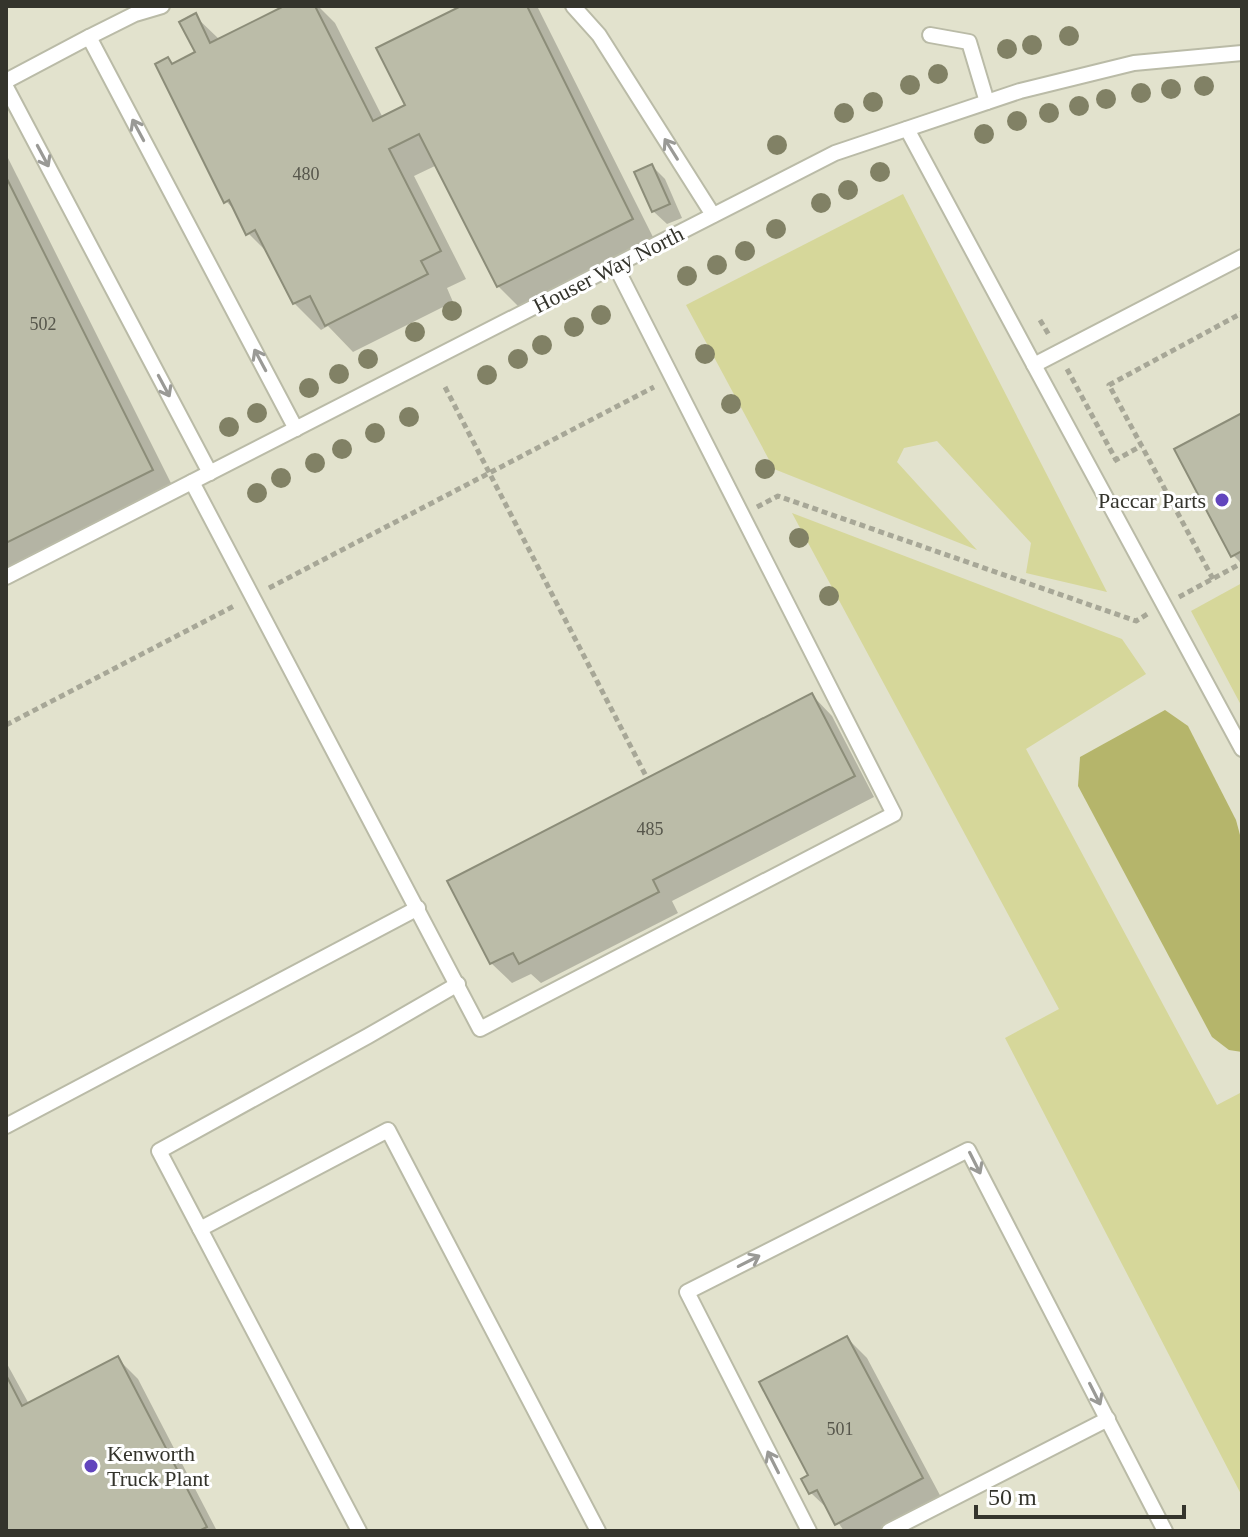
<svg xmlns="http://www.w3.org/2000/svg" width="1248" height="1537" font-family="Georgia,serif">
  <rect width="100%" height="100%" fill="#e2e2cd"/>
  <!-- green -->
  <g fill="#d6d79a">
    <path d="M903,194L1107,592L1026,573L1031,543L937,441L904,448L897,462L977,550L774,469L686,305Z"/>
    <path d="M792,513L1122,639L1146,674L1026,749L1217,1105L1242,1092V1496L1005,1038L1059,1009Z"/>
    <path d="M1242,583V707L1191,611Z"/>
  </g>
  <!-- water -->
  <path fill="#b5b56b" d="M1165,710L1188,726L1236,820L1240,835L1242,1052L1229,1050L1212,1037L1078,786L1080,757Z"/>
  <!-- shadow -->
  <g fill="#0003">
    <path d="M288,6H318L335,23L383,118L407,106L466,6H537L658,247L525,313L498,286L437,165L414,176L466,279L447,288L453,302L353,352L328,326L321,330L294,303L272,257L248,233L237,213L226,201L168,60L173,65L197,53L195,16L220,40Z"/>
    <path d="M6,154L178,497L6,582Z"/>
    <path d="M652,166L665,179L682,218L667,224L653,211Z"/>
    <path d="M1242,415V564L1233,555Z"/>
    <path d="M812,695L832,716L874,797L672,901L678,913L541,983L531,974L512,983L491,963Z"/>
    <path d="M847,1338L867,1358L942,1499L882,1531H844L831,1512L811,1493V1476Z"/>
    <path d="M117,1358L138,1379L217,1531H6V1362L29,1404Z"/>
  </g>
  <!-- building -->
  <g fill="#bbbca8" stroke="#8c8d79" stroke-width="2">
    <path d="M284,6H315L373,121L405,105L376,48L461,6H527L633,219L497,287L419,134L389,149L441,251L421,261L428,274L325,326L310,296L293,304L255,230L246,235L229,200L224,203L155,64L168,57L172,64L195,52L179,22L196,13L210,43Z"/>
    <path d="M652,164L670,204L652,212L634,172Z"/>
    <path d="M6,177L153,470L6,543Z"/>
    <path d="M1242,413V551L1231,557L1174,449Z"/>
    <path d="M812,693L855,776L653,880L659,892L519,964L513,953L490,964L447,881Z"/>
    <path d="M847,1336L923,1478L835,1525L817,1490L809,1494L801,1479L808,1475L759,1382Z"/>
    <path d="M118,1356L207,1527L199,1531H6V1375L22,1406Z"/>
  </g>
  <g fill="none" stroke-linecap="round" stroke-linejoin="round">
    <!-- lane casing -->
    <g stroke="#babba7" stroke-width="18">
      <g id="lane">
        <path d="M573,6L599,35L713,215"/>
        <path d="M930,35L969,42L987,102"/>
        <path d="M89,37L135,14L162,6"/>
        <path d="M6,81L89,37L296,429"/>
        <path d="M6,87L210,473"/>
        <path d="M907,129L1034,365L1242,257"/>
        <path d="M1034,365L1242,749"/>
        <path d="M192,482L480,1029L894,814L615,265"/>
        <path d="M6,577L835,153L1020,91L1134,63L1242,53"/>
        <path d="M6,1126L418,908"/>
        <path d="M200,1229L388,1130L598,1531"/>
        <path d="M359,1531L159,1151L368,1036L458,984"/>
        <path d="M809,1531L687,1292L968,1150L1165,1531"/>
        <path d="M889,1531L1108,1419"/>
      </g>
    </g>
    <!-- path -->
    <g stroke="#a7a797" stroke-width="5" stroke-dasharray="6 4" stroke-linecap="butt">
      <path d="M1040,320L1049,335"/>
      <path d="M1067,369L1116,460"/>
      <path d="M445,387L647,778"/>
      <path d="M1114,461L1141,446"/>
      <path d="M757,507L778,496L1136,621L1149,613"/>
      <path d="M1213,579L1109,385L1242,313"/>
      <path d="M269,588L654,387"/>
      <path d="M1179,597L1242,563"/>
      <path d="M6,725L236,605"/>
    </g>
    <!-- lane -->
    <use href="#lane" stroke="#fff" stroke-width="14"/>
  </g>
  <!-- trees -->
  <g fill="#818165">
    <circle cx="1069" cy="36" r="10"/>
    <circle cx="1032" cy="45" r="10"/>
    <circle cx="1007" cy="49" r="10"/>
    <circle cx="938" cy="74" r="10"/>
    <circle cx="910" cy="85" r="10"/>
    <circle cx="1204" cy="86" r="10"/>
    <circle cx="1171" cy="89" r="10"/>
    <circle cx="1141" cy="93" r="10"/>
    <circle cx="1106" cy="99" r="10"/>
    <circle cx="873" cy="102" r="10"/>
    <circle cx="1079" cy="106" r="10"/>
    <circle cx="844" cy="113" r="10"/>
    <circle cx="1049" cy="113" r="10"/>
    <circle cx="1017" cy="121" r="10"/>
    <circle cx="984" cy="134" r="10"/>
    <circle cx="777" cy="145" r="10"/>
    <circle cx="880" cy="172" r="10"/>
    <circle cx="848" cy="190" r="10"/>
    <circle cx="821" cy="203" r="10"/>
    <circle cx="776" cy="229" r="10"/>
    <circle cx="745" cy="251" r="10"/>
    <circle cx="717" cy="265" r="10"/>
    <circle cx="687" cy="276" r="10"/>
    <circle cx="452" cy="311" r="10"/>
    <circle cx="601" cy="315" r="10"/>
    <circle cx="574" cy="327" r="10"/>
    <circle cx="415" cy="332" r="10"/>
    <circle cx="542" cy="345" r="10"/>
    <circle cx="705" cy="354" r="10"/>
    <circle cx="368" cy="359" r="10"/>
    <circle cx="518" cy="359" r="10"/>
    <circle cx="339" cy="374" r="10"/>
    <circle cx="487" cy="375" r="10"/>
    <circle cx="309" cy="388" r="10"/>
    <circle cx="731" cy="404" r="10"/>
    <circle cx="257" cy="413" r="10"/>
    <circle cx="409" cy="417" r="10"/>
    <circle cx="229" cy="427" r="10"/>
    <circle cx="375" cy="433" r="10"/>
    <circle cx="342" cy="449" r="10"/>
    <circle cx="315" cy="463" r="10"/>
    <circle cx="765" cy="469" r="10"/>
    <circle cx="281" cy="478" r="10"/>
    <circle cx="257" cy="493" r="10"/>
    <circle cx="799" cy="538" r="10"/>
    <circle cx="829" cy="596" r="10"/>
  </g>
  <!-- one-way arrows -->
  <defs><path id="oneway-shaft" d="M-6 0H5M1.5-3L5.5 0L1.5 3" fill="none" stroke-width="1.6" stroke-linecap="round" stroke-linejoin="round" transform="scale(2)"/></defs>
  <g stroke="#9a9a96">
    <use href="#oneway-shaft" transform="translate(138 130) rotate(-118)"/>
    <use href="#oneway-shaft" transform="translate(671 149) rotate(-122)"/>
    <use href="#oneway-shaft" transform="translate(43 156) rotate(62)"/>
    <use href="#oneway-shaft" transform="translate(260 360) rotate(-118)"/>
    <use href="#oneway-shaft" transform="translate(164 386) rotate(62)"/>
    <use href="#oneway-shaft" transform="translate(975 1163) rotate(63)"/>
    <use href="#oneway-shaft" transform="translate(749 1261) rotate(-27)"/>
    <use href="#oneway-shaft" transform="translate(1095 1394) rotate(63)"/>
    <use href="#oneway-shaft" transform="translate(773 1462) rotate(-117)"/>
  </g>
  <!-- markers -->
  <g fill="#6245bd" stroke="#fff" stroke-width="3">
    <circle cx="1222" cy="500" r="8"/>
    <circle cx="91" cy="1466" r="8"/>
  </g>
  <g text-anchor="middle" stroke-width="6" stroke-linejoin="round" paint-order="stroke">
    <!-- number labels -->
    <g font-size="18" fill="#56564b">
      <text x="306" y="180">480</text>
      <text x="43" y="330">502</text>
      <text x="650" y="835">485</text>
      <text x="840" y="1435">501</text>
    </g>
    <!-- street labels -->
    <g font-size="22" fill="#34342c" stroke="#fff">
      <text transform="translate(608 269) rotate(-27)" y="8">Houser Way North</text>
    </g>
    <!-- poi labels -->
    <g font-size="22" fill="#34342c" stroke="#fff" text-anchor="end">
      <text x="1206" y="508">Paccar Parts</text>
      <text x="107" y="1461" text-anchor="start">Kenworth<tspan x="107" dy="25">Truck Plant</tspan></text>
    </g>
  </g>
  <!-- border -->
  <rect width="1248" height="1537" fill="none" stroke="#34342c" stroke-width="16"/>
  <!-- scale -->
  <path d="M976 1505v12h208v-12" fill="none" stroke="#34342c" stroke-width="4"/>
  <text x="988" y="1505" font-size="24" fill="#34342c" stroke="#ffffff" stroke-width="6" paint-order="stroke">50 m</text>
</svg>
